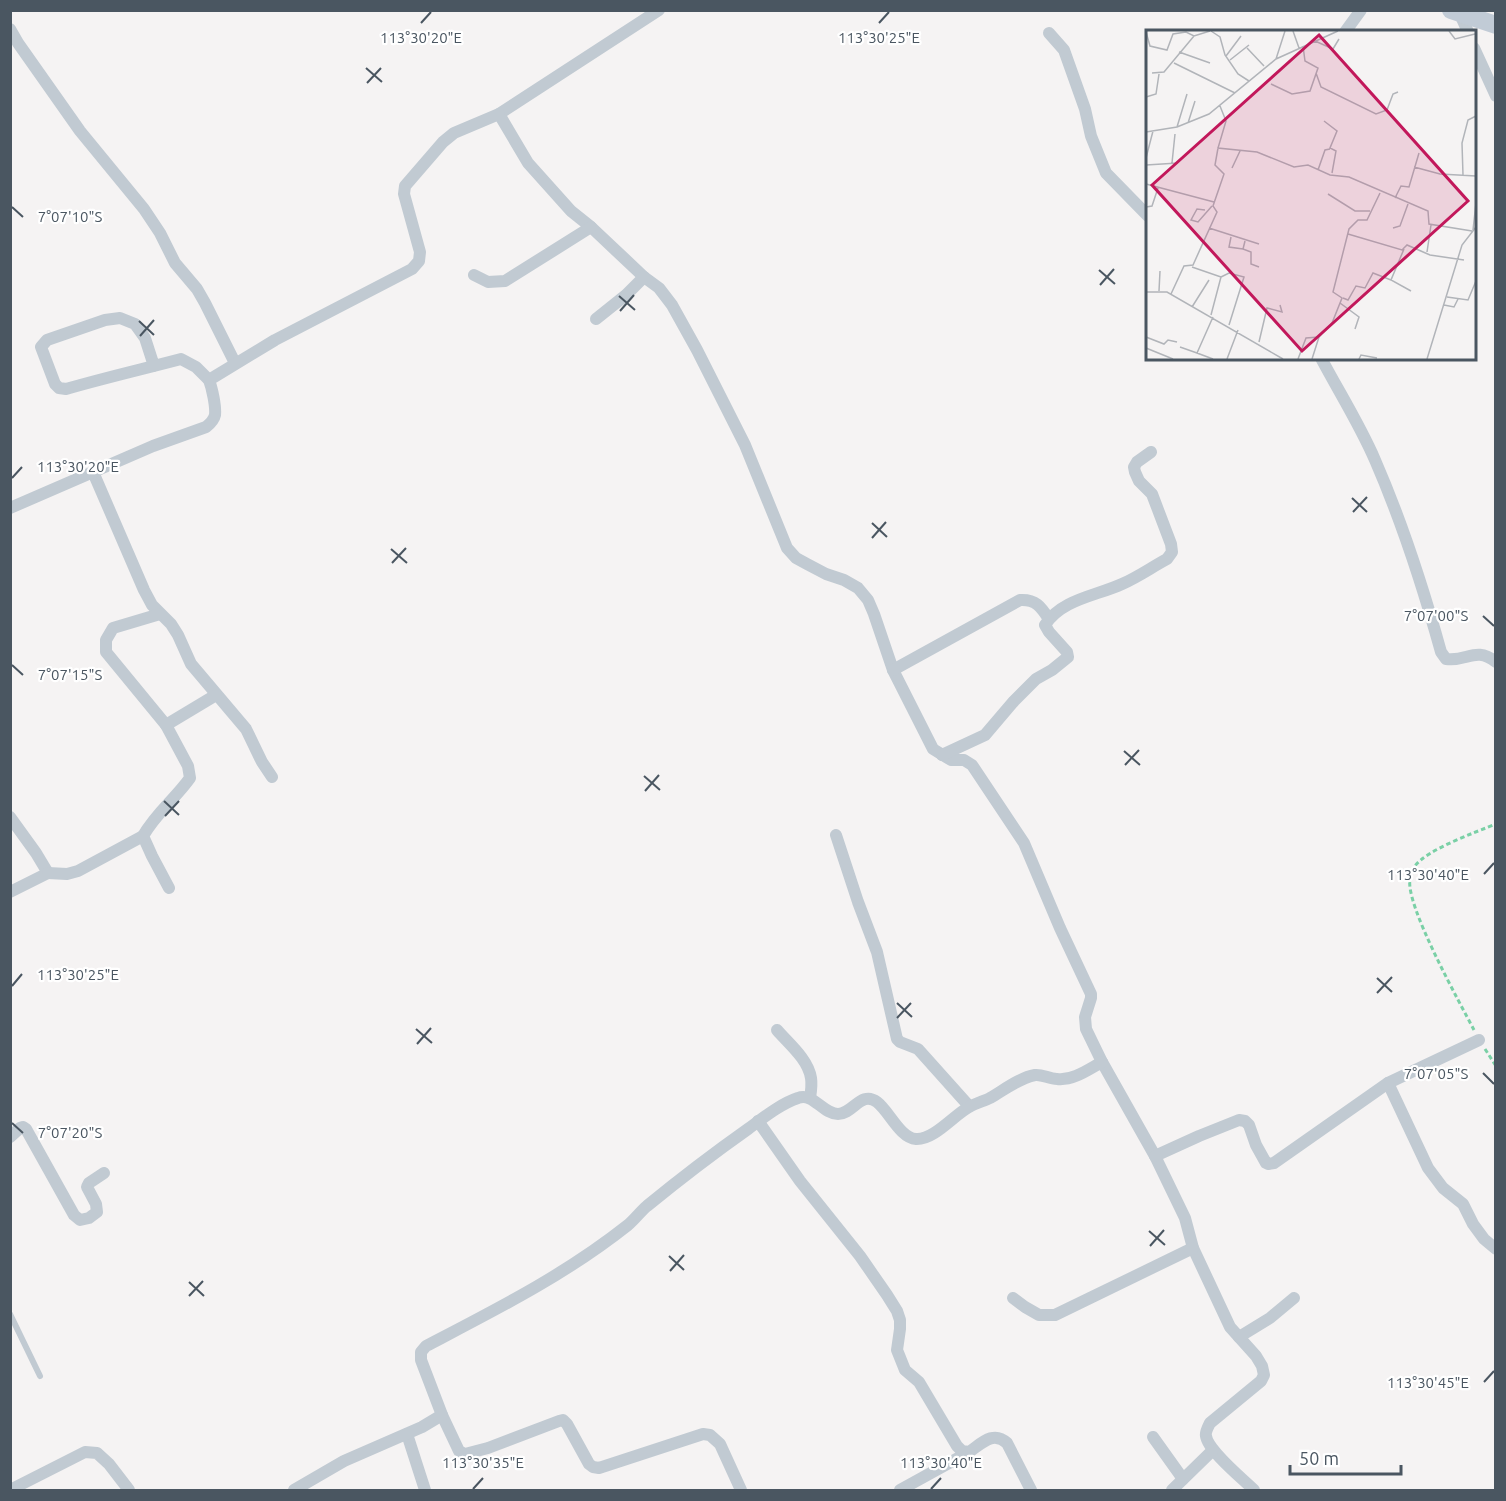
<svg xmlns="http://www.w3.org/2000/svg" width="1506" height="1501" font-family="Ubuntu,sans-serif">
  <rect width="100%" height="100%" fill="#f5f3f3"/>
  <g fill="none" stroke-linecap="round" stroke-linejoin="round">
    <!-- path -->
    <g stroke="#7ad0a6" stroke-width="3" stroke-dasharray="4.5 3" stroke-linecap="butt">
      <path d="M1474,1030C1460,1003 1405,905 1410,879C1410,876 1413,869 1415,866C1426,850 1476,832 1496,824"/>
      <path d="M1485,1049L1496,1066"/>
    </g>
    <!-- lane -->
    <path stroke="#c1cad2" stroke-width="6" d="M10,1314L40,1376"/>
    <!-- street -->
    <g stroke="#c1cad2" stroke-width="12">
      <path d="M659,10L499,114L528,163L571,211L591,227L644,277L659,288L672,305L697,350L745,445L787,548L796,558L807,564L826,574L844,580L858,588L868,600L874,614L893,670L933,749L951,760H964L972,765L1024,843L1060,928L1091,994V998L1085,1017L1086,1029L1102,1062L1155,1156L1185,1218L1193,1248L1230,1327L1256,1356L1262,1366L1264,1375L1261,1381L1210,1423C1208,1427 1205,1432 1206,1436C1208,1451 1243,1479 1254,1490"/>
      <path d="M1460,14L1468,32"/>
      <path d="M10,29L18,43L80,131L144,209L160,233L175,263L197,289L205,303L235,363"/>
      <path d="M1345,32L1361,10"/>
      <path d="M1049,33L1064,50L1085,109L1091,136L1106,173L1148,216"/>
      <path d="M1474,48L1496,96"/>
      <path d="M474,275L488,282L505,281L591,227"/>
      <path d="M596,319L626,295L644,277"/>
      <path d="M1321,358C1339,392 1360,425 1375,460C1402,522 1423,587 1441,652L1446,659C1468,662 1475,646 1496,662"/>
      <path d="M154,366L145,338L135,324L120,318L105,320L47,340L41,347L55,384L59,388L66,389C104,378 143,369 181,359L196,367L209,380"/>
      <path d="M93,472L144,590L152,605L171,624L178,635L191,664L246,729L262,762L272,777"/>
      <path d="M10,508L153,446L206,427C211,423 214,420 215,415C216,406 212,388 209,380L275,340L412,269L419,261L420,252L404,194L405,186L443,142L454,133L499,114"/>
      <path d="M160,614L113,628L106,640V652L166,725"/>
      <path d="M893,670L1020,600C1036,599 1041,607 1049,619"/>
      <path d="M942,755L985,735L1014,701L1036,679L1052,670L1068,657L1067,652L1049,632L1045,625C1062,599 1096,596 1122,584C1138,577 1152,567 1167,559L1172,552L1171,544L1152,494L1139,481L1135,472L1134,467L1137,462L1151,452"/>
      <path d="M10,817L36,853L48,873L10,892"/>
      <path d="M836,835L858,902L877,952L897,1039L900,1042L918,1049L969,1106"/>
      <path d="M48,873L67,874L78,871L143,836"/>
      <path d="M169,888L152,856L143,836C156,813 175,799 190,778L188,766L166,725L216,695"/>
      <path d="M777,1030C789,1044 808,1059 811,1078C812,1084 811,1092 810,1098"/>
      <path d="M1388,1083L1428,1168L1443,1188L1463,1204L1473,1224L1484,1239L1496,1249"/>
      <path d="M758,1121L800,1181L860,1256L887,1295L897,1311L900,1320V1329L897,1350L905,1370L919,1382L957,1446L962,1451L969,1452C981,1444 993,1430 1007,1443L1031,1490"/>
      <path d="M10,1137L20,1128L23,1127L26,1129L74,1215L80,1220L89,1218L97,1212L96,1204L87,1187L89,1183L104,1173"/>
      <path d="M1155,1156L1199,1136L1239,1120L1245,1121L1249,1125L1256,1145L1266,1163L1268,1164L1274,1163L1388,1083L1479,1040"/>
      <path d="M1013,1298L1025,1307L1039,1315H1055L1193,1248"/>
      <path d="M1239,1337L1270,1318L1294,1298"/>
      <path d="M442,1415L459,1451L465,1454L488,1448L559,1421L563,1420L567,1424L589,1464L593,1467L599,1468L703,1434L710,1435L720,1444L741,1490"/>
      <path d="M407,1434L425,1490"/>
      <path d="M1153,1437L1183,1479"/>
      <path d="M10,1490L85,1452L97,1453L109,1464L129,1490"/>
      <path d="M294,1490L344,1461L422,1427L442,1415L421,1360V1352L426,1346C497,1309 565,1275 628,1225C635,1219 640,1212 647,1206C680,1179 714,1153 748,1129C763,1118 780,1104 798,1098C813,1092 823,1114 838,1114C853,1114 861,1090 877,1102C889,1111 900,1138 916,1139C934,1140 954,1115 969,1107C976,1103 984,1101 990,1098C1004,1090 1019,1078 1035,1075C1042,1074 1049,1079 1057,1079C1073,1081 1089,1069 1102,1062"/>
      <path d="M900,1490L969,1452"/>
      <path d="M1172,1490L1213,1450"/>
    </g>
    <!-- secondary -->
    <path stroke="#c1cbd6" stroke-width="18" d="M1451,10L1496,25"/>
  </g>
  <!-- ticks -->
  <path fill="none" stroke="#4a5661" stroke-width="2" d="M421,23L431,12M879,23L889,12M366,68L382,82M367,83L381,68M12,207L23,217M1099,270L1115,284M1100,285L1114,269M619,296L635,310M620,311L634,295M139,321L154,335M140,336L154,320M12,478L22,467M1352,498L1367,512M1353,512L1367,497M872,523L887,537M872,538L886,522M391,549L407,563M392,563L406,548M1483,616L1494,626M12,665L23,675M1124,751L1140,765M1125,765L1139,750M644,776L660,790M645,791L659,775M164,801L179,815M165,816L179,801M1484,874L1494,863M1377,978L1392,992M12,986L22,974M1377,993L1392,977M897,1003L912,1017M897,1018L911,1003M416,1029L432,1043M417,1044L431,1028M1483,1073L1494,1084M12,1123L23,1133M1149,1231L1165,1245M1150,1246L1164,1230M669,1256L684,1270M670,1271L684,1255M189,1282L204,1296M189,1296L203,1281M1484,1382L1494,1371M473,1489L483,1478M931,1489L941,1478"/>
  <!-- overview -->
  <g transform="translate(1146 30)">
    <rect width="330" height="330" fill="#f5f3f3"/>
    <path fill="none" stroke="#b1b4b9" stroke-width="1.5" d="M65,1L74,7L79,25L92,44L103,51M147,1L153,18M303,1L309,9L329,4M0,2L4,16L21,20L27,4L40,2L48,6L64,1M169,11L187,19L193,9M101,18L118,36M33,22L64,33M80,26L95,6M130,29L139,1M84,30L103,15M28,33L89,63M6,43L18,42L48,6M170,43L175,57L230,84L241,80L247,64L252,62M125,54L146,64L164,61L172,38L159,31L157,16M0,67L10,64L13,44M74,76L80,91L72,118L111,122L148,137L162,135L184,145L203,147L282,181L283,194L326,201M178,91L191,101L184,118L190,121L186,143M42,93L49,71M31,97L41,64M0,102L31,97L63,84L130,29L192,1M0,128L7,101M26,133L29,104M0,135L32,133M268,137L294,144L330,146M86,138L94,121M172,140L179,120L184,119M317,145L316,113L322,90L330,86M0,154L68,172M182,164L209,181H224M249,168L255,156L263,157L273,123M0,177L6,176L12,158M59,180L51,179L45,190L52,192L66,176M63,198L113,214M247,198L254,196L262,174M327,200L330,173M202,204L256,220L261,215L284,225L318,230M85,207L83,217L97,219M99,211L97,219L105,222V234L113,237M258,219L245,250L265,261M281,222L285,195M46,237L75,247L65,285M75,247L83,243L98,247L83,295M13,261L14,241M0,262H21L137,329M25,264L38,236L47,235L71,182L67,176L78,144L69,135L72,118M301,267L322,270L330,251M197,268L202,270L210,256L219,258L227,243L245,250M194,273L213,287L209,299M298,275L308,277L312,269M46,277L63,250M67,287L51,323L67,329M0,307L18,314L22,310L31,312M113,312L121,278L136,282L134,275M34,317L51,323M0,318L27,329M81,329L92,300M152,329L160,308L173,307L186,293L196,268L187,262L203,199L212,190H221L234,163M166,329L173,307M213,329L215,325L231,328M281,329L316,215L330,197"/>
    <path fill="#c2185b" fill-opacity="0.15" stroke="#c2185b" stroke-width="3" d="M173,5L322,171L156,321L6,155Z"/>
    <rect width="330" height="330" fill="none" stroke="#4a5661" stroke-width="3"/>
  </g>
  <g font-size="15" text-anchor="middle" fill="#4a5661" stroke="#fff" stroke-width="4.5" stroke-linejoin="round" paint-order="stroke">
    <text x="421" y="43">113°30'20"E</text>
    <text x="879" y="43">113°30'25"E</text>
    <text x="70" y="222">7°07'10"S</text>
    <text x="78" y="472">113°30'20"E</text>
    <text x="1436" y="621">7°07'00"S</text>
    <text x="70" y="680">7°07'15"S</text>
    <text x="1428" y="880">113°30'40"E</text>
    <text x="78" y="980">113°30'25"E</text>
    <text x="1436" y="1079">7°07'05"S</text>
    <text x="70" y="1138">7°07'20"S</text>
    <text x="1428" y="1388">113°30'45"E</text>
    <text x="483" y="1468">113°30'35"E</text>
    <text x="941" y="1468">113°30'40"E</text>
  </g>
  <!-- border -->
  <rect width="1506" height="1501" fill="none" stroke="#4a5661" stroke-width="24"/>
  <!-- scale -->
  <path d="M1290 1465v9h111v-9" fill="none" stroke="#4a5661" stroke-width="3"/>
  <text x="1299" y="1465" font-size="18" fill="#4a5661" stroke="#ffffff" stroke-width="4.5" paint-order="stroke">50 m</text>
</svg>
